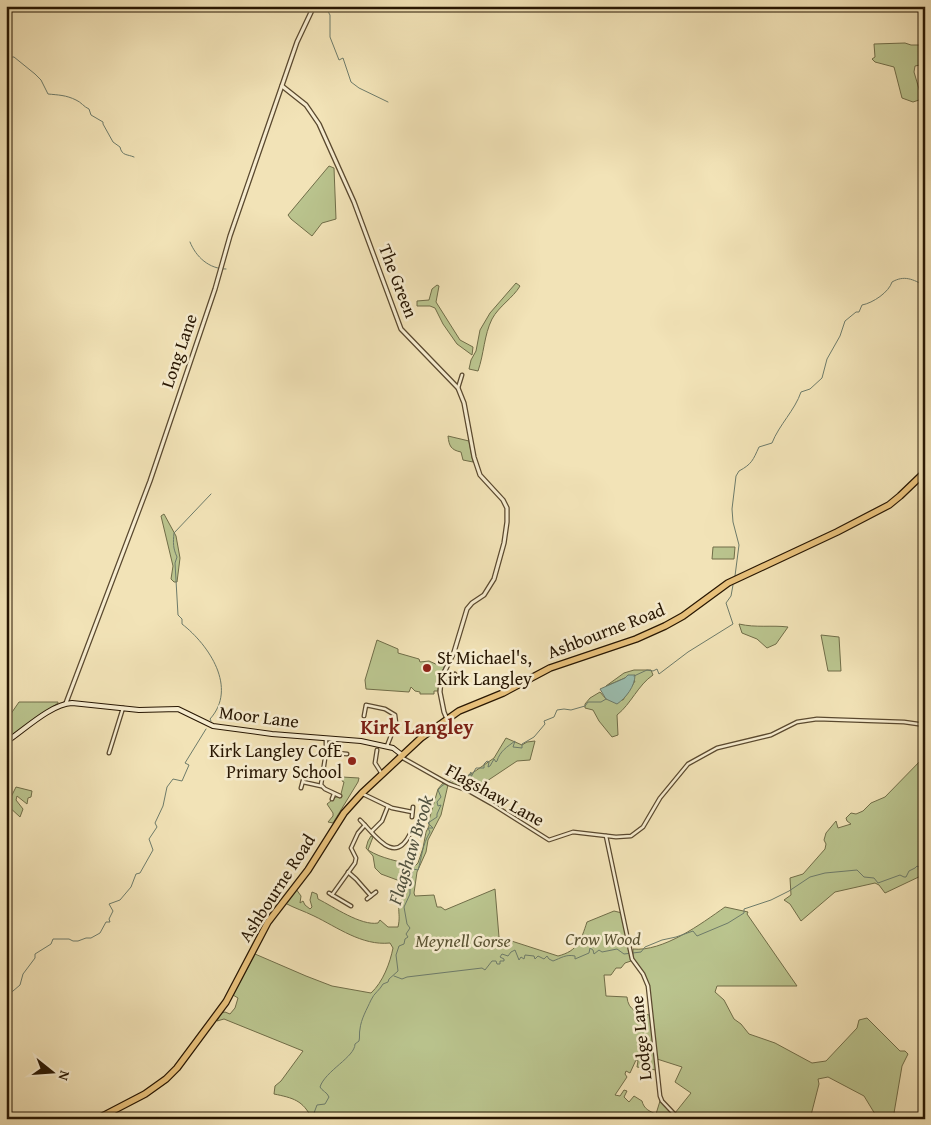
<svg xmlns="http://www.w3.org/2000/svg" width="931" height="1125" font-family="'Gentium Book Plus',serif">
  <rect width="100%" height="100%" fill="#f2e3b7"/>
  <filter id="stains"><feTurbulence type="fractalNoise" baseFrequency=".004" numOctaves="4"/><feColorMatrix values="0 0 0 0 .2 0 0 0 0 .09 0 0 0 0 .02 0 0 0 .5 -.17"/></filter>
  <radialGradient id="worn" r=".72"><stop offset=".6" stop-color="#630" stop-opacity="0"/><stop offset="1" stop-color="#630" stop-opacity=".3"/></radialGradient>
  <!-- green -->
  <g fill="#bac48e" stroke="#706d48">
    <path d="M905,43L911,45H925V64L915,66L914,72L922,99L913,102L902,98L894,67L875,62L872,59L875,57L874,44Z"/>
    <path d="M329,166L334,168L336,219L322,223L312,236L291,219L288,215Z"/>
    <path d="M516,283L520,286C513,298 499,306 492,319C484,335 484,354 478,371L469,369L471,360L476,351L480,330L490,313Z"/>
    <path d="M437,285L439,286L436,302L460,340L473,347L472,355L457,344L443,324L435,308L430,306H417V301L429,300L432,289Z"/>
    <path d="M448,436L469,441L473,462L463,460L461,452C451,450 449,446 448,436Z"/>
    <path d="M164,514L176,536L180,558L177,582H174L171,579L173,566L161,516Z"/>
    <path d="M713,547H735L734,559H712Z"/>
    <path d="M739,624C756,628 772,625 788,627L776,644L767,648L757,639L742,633Z"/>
    <path d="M821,635L839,637L841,671H828Z"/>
    <path d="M377,640L398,649V653L419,659L420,662L429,661L440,666L441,663L445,665L439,679L438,691H434V694H420V692L415,691L411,687L409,692L366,689L365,680Z"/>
    <path d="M634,670H651L653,675C638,685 631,704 617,715L618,735L612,737L599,721L593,710L585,708V704L590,698L600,692L606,699L623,700L635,681L628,675L625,678L606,686L624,673Z"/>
    <path d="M19,702H58V703L6,739V721Z"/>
    <path d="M506,738L522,745L527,742L535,741L530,760L517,761L472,791L450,783L471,774L494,758Z"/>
    <path d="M925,756V874L885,893L879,885L875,883L835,892L801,921L790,904L784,900L791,895L790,878L803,874L825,849L826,844L824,840L826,833L836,821L838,828L851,824L847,821L846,818L851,813L856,814L863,811L871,803L885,797Z"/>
    <path d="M342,777L359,778L358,782L333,823L328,822L333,816V813L327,804L336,797L340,798L344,782L342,781Z"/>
    <path d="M443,783L448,785L441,815L428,840L426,852L417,872L414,893L415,896L434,895L437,907H441L445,910L495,889L499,937L558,956C578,951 581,940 587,922L614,911L622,913L631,961L625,963L621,968H616L611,975H604L606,996L627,997C628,1010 638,1014 650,1015L656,1070L637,1067L638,1061L636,1060L630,1073L626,1071L625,1074L627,1077L615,1095L620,1096L624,1090L627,1091L624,1097L629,1102L634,1096L642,1101C644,1109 649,1111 656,1114L660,1101L678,1119H312C303,1100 293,1098 274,1094L275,1086L281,1081L303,1051L224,1019L217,1021L221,1013L225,1012L230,1014L235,1008L238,998L233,995L255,954L306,976L332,986L371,993C383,982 390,963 393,948L390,943C362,946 337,927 314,916C304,911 294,908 285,903L296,889L301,896L300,903L303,901L305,905L310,909L312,907L310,900L312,892L317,894L318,899C334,907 361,926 378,923L380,920L388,927H398C402,910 393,909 407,892L404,893L400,881L381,874L375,868L373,856L366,848L368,841L371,836L373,837L368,850C382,859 399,861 415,866L418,863L423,848L426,832L429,826V820L438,789Z"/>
    <path d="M16,787L32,791L31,797L28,798L27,804L17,796L16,800L23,809L20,817L7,805Z"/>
    <path d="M725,907L748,912L747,914L797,986H717L715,992L724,1000L734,1019L741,1024L749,1034L775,1043L812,1063L826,1061L857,1028L859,1020L867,1018L900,1051H905L908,1054L902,1066L893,1119H878L864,1096L828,1077L818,1079L819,1084L810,1119H680L675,1113L691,1093L675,1082L682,1067L657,1059L648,984L633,959V949C663,952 701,924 725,907Z"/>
  </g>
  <!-- water -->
  <path fill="#9bbeb0" stroke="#6d7b6a" d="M628,675H635C635,686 626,698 617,704L606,699L600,689L625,678Z"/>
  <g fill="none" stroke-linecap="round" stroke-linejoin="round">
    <!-- stream -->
    <g stroke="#6d7b6a" stroke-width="1">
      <path d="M325,6L330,15V37L339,60L343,58L351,82L359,88L388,102"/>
      <path d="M6,57H14L35,74L41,80L48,94C58,95 66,95 76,100C81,102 84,107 89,109L91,115L103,122V124L113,142L120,147C122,156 127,154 134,157"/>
      <path d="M190,242C196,257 209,269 226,269"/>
      <path d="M735,576L739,545L733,522L732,509L736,476L739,471C752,464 753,460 759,447L772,443C779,425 795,410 801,392L810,389L822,378L827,359L840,336L845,321L856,312H859L862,305C873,303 889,292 892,282C904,275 913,279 925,286"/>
      <path d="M634,676L647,670L653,671L657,669L659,674L688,652L733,624L726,603L731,596L733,585"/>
      <path d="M211,721L210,719C238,688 209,645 182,624V619L178,615L175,563L177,557C173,548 173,543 174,533L211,494"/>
      <path d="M394,976L402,979L407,977L482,968L485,970L492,961H496L497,964H500V961H504V959L500,957L502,954L508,956L511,952L515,950L519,960L521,957L524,959L525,955L534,956L535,959L538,956L544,959L547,956L549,959L553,961C561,958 566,954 575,956V959L589,953L590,948L593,950L594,954L599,950L602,952L617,949L624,954L641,952L645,947L662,940L676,937L693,931L697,936L728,923L744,913V909L771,900L789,891L810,877L825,873L857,870L864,877L874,878L878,883L900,875L904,877H906L909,871L915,868L917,866L923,869H925"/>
      <path d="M6,997L20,985L23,974L35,958V954L51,944L53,939H69L73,941H78L86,938H91L100,933L106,922H110L109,919L113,911L109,904L120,900L131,887L136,874L140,873L153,850L149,839L157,827L155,823L163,806L167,787L173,779L182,781L189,765L185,763L206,729"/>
      <path d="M315,1119L314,1113L317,1105L325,1104L329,1097C327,1092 322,1091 320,1087C325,1071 355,1057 355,1044L359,1041C360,1037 359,1033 360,1029C361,1019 367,1009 371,1000C374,993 380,990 383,984L388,982L389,979L398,971L396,955L399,946L404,944L405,939L408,937L406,934L410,928L407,924L404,907L410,894V887L413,869L418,870C422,857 422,845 430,832L428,828H433L428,823L437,817V814L441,805L438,806L437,802L441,797L438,790C446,780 457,779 468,777L471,772V777L476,768H484V764L487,761L489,762L488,767L490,766L494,759L496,762L497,761C500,751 507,747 515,741L513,747L522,748V744L534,737L545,724L544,721L554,717L557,710L564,709L571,710L585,706L588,702H601L606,699"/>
    </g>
    <!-- minor casing -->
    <g stroke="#5a492f" stroke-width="5">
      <g id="minor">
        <path d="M458,388L462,375"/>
        <path d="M441,678L451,679L455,674"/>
        <path d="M364,716L366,705L385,709L395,715L396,723L387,746"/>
        <path d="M326,739V752L347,754"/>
        <path d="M377,750L375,763L382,774"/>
        <path d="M326,752L321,785L325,789L340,796"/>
        <path d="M109,753L123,708"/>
        <path d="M401,757L449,784L469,791L492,804L549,840L573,832L616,837L631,836L643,827L660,798L688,764L717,748L771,735L797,722L817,719L904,722L925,725"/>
        <path d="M303,782L321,786"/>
        <path d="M301,788L304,777"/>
        <path d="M363,794L392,808L412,812"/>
        <path d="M332,799L334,794"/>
        <path d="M412,817L413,807"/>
        <path d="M360,820C374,833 394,867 410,834"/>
        <path d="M372,831L382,821L388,806"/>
        <path d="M606,836L632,959L643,974L648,986L660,1096L662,1101L679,1119"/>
        <path d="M348,872L356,879L371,896"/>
        <path d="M329,893L351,906"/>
        <path d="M332,895L355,863L356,858L351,848L358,833L365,825"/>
        <path d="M367,899L376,892"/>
      </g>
    </g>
    <!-- tertiary casing -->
    <g stroke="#5a492f" stroke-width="5.5">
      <g id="tertiary">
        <path d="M282,86L306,105L319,124L354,202L401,329L458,388L464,403L474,457L480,475L503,500L507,508V522L504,543L494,579L484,595L472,603L467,609L454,652L441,679L440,692L444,712L447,719"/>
        <path d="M66,703L150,481L215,289L230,236L297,42L314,6"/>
      </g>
    </g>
    <!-- secondary casing -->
    <g stroke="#271602" stroke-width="6">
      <path id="secondary" d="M6,742C24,730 51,704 72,703L139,710L178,709L213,726L272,734L361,741L393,748L402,755"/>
    </g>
    <!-- trunk casing -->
    <g stroke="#271602" stroke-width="8">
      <path id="trunk" d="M97,1119L145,1094L166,1079L177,1068L226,1002L268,922L308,870L344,813L362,793L421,738L459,711L503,693L550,668L636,639L665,626L683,616L728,583L837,532L889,505L900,496L925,472"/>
    </g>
    <!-- minor -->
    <use href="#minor" stroke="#f7edd0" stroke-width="2.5"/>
    <!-- tertiary -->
    <use href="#tertiary" stroke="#f7edd0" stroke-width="3"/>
    <!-- secondary -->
    <use href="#secondary" stroke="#f7edd0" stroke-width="4"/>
    <!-- trunk -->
    <use href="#trunk" stroke="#e9c27c" stroke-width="5.5"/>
  </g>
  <!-- markers -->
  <g fill="#8f2418" stroke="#f7edd0" stroke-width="2">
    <circle cx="427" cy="668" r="5"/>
    <circle cx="352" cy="761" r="5"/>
  </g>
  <g text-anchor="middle" stroke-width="5" stroke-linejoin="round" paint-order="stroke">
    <!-- street labels -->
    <g font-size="18" fill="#271602" stroke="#f7edd0">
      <text transform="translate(398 281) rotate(69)" y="6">The Green</text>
      <text transform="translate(179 351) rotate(-71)" y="6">Long Lane</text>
      <text transform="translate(606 631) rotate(-21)" y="6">Ashbourne Road</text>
      <text transform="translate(259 717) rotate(7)" y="6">Moor Lane</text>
      <text transform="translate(495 795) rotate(29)" y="6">Flagshaw Lane</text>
      <text transform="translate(277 888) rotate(-57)" y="6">Ashbourne Road</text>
      <text transform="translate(641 1038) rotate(-96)" y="6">Lodge Lane</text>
    </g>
    <!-- poi labels -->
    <g font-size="18" fill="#271602" stroke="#f7edd0" text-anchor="start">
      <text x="437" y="664">St Michael's,<tspan x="437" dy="21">Kirk Langley</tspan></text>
      <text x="342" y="757" text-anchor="end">Kirk Langley CofE<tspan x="342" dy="21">Primary School</tspan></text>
    </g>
    <!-- park labels -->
    <g font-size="18" font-style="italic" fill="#5a5333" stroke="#f7edd0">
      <text x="603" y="945">Crow Wood</text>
      <text x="463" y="947">Meynell Gorse</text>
    </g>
    <!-- water labels -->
    <g font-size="19" font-style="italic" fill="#50513f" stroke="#f7edd0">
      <text transform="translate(410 850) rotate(-73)" y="7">Flagshaw Brook</text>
    </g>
    <!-- quarter labels -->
    <g font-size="20" font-weight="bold" fill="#7a1f14" stroke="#f7edd0">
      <text x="417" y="734">Kirk Langley</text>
    </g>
  </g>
  <!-- margin -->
  <rect width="931" height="1125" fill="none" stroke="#f2e3b7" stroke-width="25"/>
  <rect x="8" y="8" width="916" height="1110" fill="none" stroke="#271602" stroke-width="2.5"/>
  <rect x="12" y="12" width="906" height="1100" fill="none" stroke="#271602"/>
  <!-- north arrow -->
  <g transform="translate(52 1072) rotate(107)" stroke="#f7edd0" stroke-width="4" paint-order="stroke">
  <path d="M0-4L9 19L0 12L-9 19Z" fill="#271602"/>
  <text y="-8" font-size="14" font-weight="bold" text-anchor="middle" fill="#271602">N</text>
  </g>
  <rect width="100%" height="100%" filter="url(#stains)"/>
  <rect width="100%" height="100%" fill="url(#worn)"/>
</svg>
